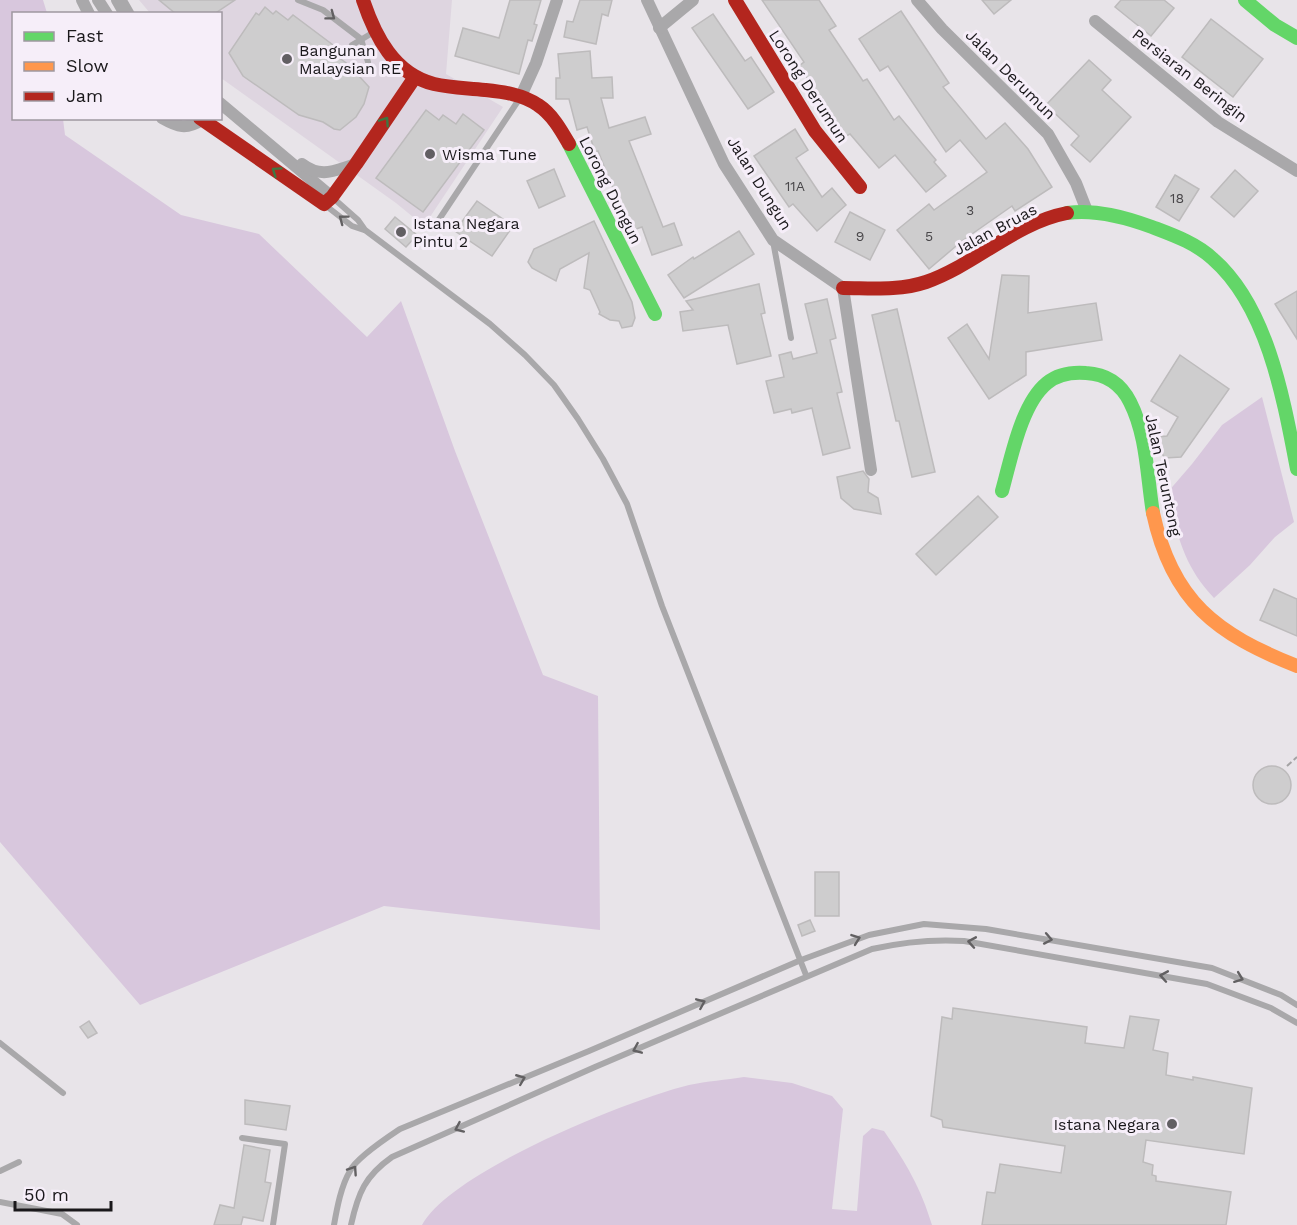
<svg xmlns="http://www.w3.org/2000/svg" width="1297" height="1225" font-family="'Work Sans',sans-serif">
  <rect width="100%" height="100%" fill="#e8e4e9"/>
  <!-- built -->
  <path fill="#ded5e0" d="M139,0H452L446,74L503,107L424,226L396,203L221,78L220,14L150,13Z"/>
  <!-- green -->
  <g fill="#d8c7dd">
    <path d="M0,0H43L47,13L14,14V118L63,119L65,135L181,215L259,234L367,337L401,301L455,451L543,675L598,696L600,930L384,906L140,1005L0,842Z"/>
    <path d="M1262,397L1294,522L1275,537L1250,565L1214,598C1183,565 1178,536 1167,493L1192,464L1222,425Z"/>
    <path d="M744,1077L792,1083L832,1096L843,1109L832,1209L857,1211L863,1136L872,1128L884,1131C906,1163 921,1188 932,1225H422C451,1171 628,1100 689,1085C707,1081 726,1080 744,1077Z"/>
  </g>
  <!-- building -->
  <g fill="#cecdce" stroke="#bdbbbc" stroke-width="1.5">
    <path d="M159,0H235L214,14H176Z"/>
    <path d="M510,0H541L534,24L537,25L532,41L528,40L519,74L455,56L463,28L499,38Z"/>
    <path d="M580,0H612L608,16L602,14L596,44L564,37L567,21L573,22Z"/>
    <path d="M762,0H819L836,26L829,30L863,81L867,79L894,120L899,116L936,160L934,162L946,176L926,192L895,155L879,168L850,134L846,136L799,66L804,62Z"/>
    <path d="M982,0H1011L994,14Z"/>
    <path d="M1121,0H1164L1174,8L1151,36L1115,7Z"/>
    <path d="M265,7L273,14L276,11L288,20L293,15L337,48L334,54L349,65L369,87L364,104L356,117L340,130L334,129L323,122L299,115L243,76L229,53L256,13L259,15Z"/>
    <path d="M901,11L949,83L943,87L986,139L1005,123L1028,149L1052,187L1015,211L1012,206L962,241L929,269L897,230L929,204L934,210L987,172L960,140L946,152L888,66L880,71L859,39Z"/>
    <path d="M713,14L745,61L751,57L774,92L748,109L692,28Z"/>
    <path d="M1211,19L1263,59L1233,97L1182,57Z"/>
    <path d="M590,51L592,78L612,77L613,98H601L609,128L645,117L651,134L629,141L663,227L674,223L682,245L652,255L642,227L630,231L598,151L595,152L587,127L577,130L569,99H556V78H560L558,54Z"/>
    <path d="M1089,60L1111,80L1102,90L1131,117L1090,162L1071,145L1079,136L1046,105Z"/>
    <path d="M426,110L439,120L443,115L456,124L463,114L484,130L423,212L376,178Z"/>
    <path d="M795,129L808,150L796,158L822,197L832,188L846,205L817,231L793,204L789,207L754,156Z"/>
    <path d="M554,169L565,196L539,208L527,181Z"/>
    <path d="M1235,170L1258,191L1234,217L1211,197Z"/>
    <path d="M1175,175L1199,189L1179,221L1156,207Z"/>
    <path d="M477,201L513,226L492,256L455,231Z"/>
    <path d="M850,212L885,230L870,260L835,242Z"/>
    <path d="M395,217L417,235L406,247L385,229Z"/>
    <path d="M594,221L632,302L635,318L632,326L622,328L619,321L610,320L599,314L600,312L590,290L584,288L589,253L560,269L556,281L532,268L528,262L534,249Z"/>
    <path d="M739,231L754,254L684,298L668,275L693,257L694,259Z"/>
    <path d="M1002,275L1029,276L1028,313L1096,303L1102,340L1026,352V375L989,399L948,338L967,324L989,359Z"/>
    <path d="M759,284L765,313L761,314L771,356L737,364L728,325L683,331L680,312L693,310L686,301Z"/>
    <path d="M1297,291V339L1275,304Z"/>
    <path d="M827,299L836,338L830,340L842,392L837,393L850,448L823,455L812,408L792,413L791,409L774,413L766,381L784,377L779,355L791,352L793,359L817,353L805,304Z"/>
    <path d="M897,309L935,472L912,477L899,421H896L872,315Z"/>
    <path d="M1180,355L1229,389L1181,457L1165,458L1160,451L1157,437L1167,436L1178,417L1151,401Z"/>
    <path d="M863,471L869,479L868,492L878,498L881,514L854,509L841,498L837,477Z"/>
    <path d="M978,496L998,517L936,575L916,554Z"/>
    <path d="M1274,589L1297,599V636L1260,620Z"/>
    <circle cx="1272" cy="785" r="19"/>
    <rect x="815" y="872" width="24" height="44"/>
    <path d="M810,920L815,931L802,936L798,925Z"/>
    <path d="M953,1008L1087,1027L1085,1043L1124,1048L1130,1016L1159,1020L1153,1050L1168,1053L1166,1075L1193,1080V1077L1252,1088L1244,1154L1146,1140L1143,1162L1153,1165L1152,1175L1156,1176V1181L1231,1192L1226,1225H982L987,1192L995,1193L1000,1164L1061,1173L1065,1146L943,1127L942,1120L931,1116L942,1017L952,1019Z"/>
    <path d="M89,1021L97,1033L88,1038L80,1027Z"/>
    <path d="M245,1100L290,1106L286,1130L245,1124Z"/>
    <path d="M244,1145L270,1150L265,1182L271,1183L263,1221L243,1217L241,1225H214L220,1205L234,1208Z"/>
  </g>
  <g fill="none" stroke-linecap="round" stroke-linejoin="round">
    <!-- path -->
    <path stroke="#a4a3a4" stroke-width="2" stroke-dasharray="6 3" stroke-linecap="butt" d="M1287,766L1297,757"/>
    <!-- lane -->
    <g stroke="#a9a8aa" stroke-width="6">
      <path d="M124,0L132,14"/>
      <path d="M298,0L323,10L361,39L368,62"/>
      <path d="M352,45L374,32"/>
      <path d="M332,197L358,220L365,230L490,324L525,355L554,385L578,419L603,459L627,504L662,606L806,975"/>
      <path d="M325,205L352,226L364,230"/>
      <path d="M434,227L520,98"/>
      <path d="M773,241L791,338"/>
      <path d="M0,1043L63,1093"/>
      <path d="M242,1138L285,1144L273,1225"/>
      <path d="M0,1171L19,1162"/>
      <path d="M0,1202L62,1214L77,1225"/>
      <path d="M334,1225C337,1208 341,1186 350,1171C356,1158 388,1137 400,1129L589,1051L801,960L869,935L924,924L986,929L1212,968L1281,995L1297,1005"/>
      <path d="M351,1225C358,1193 365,1176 392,1157L595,1067L872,949C903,942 932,939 964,941L1207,984L1271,1008L1297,1023"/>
    </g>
    <!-- street -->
    <g stroke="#a9a8aa" stroke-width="12">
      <path d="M82,0L89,14"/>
      <path d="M98,0L107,14"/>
      <path d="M117,0L125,14"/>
      <path d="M647,0L724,164L773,240L843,288L871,470"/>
      <path d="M917,0L942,29L1048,134L1076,183L1087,211"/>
      <path d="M1095,21L1218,122L1297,171"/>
      <path d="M659,28L693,0"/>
      <path d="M521,96L536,63L557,0"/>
      <path d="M220,103L332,197"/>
      <path d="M162,118C178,127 186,130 202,120"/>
      <path d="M302,164C322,179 335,170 356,164"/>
    </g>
    <!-- fast -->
    <g stroke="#63d668" stroke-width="14">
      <path d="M1245,0L1275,25L1297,38"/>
      <path d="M569,144L655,314"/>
      <path d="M1067,213C1096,209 1125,217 1152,227C1173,235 1196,243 1213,259C1268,307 1284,401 1297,469"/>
      <path d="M1002,491C1011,459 1021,404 1047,383C1058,374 1073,372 1086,373C1106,374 1121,384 1130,402C1147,435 1147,477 1153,513"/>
    </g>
    <!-- slow -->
    <path stroke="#ff974d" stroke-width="14" d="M1153,513C1172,601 1216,634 1297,666"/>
    <!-- jam -->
    <g stroke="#b3261e" stroke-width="14">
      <path d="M363,0C375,36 394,74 434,84C451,88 468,88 485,90C503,92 522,94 538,105C552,114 561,130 569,144"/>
      <path d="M735,0L815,131L860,187"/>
      <path d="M200,118L324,204L332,197L356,164L415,77"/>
      <path d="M843,288C870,288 899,291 926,282C975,265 1015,223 1067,213"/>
    </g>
  </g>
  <!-- one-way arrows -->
  <defs><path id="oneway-chevron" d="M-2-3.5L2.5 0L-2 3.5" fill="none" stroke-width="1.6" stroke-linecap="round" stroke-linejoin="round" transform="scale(1.5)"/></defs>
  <g stroke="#626062">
    <use href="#oneway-chevron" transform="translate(331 16) rotate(37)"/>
    <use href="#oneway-chevron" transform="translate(343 219) rotate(-143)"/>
    <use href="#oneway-chevron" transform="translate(856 939) rotate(-20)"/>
    <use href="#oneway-chevron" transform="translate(1048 939) rotate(11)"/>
    <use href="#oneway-chevron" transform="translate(972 942) rotate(-170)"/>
    <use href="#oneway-chevron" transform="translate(1164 976) rotate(-170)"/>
    <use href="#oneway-chevron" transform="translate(1239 978) rotate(21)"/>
    <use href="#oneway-chevron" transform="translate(701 1003) rotate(-23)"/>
    <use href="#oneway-chevron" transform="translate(637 1049) rotate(157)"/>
    <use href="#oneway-chevron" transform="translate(521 1079) rotate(-22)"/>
    <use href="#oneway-chevron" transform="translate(459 1128) rotate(156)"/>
    <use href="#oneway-chevron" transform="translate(353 1170) rotate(-56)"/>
  </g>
  <g stroke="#3e7742">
    <use href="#oneway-chevron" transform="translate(385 121) rotate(-56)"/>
    <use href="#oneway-chevron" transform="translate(276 171) rotate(-145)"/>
  </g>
  <!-- markers -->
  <g fill="#625f63" stroke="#f6eef9" stroke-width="2">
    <circle cx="287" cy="59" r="6"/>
    <circle cx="430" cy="154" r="6"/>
    <circle cx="401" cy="232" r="6"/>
    <circle cx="1172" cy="1124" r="6"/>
  </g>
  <g text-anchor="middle" stroke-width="6" stroke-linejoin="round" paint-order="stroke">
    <!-- number labels -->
    <g font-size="14" fill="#49474a">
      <text x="795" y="191">11A</text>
      <text x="1177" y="203">18</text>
      <text x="970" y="215">3</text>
      <text x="860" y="241">9</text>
      <text x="929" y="241">5</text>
    </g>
    <!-- poi labels -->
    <g font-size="16" fill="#1a181b" stroke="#f6eef9" text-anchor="start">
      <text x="299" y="56">Bangunan<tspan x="299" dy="18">Malaysian RE</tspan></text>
      <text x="442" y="160">Wisma Tune</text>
      <text x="413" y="229">Istana Negara<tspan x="413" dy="18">Pintu 2</tspan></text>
      <text x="1160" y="1130" text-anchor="end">Istana Negara</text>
    </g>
    <!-- street labels -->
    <g font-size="16" fill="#1a181b" stroke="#f6eef9">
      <text transform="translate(1011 74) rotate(45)" y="6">Jalan Derumun</text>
      <text transform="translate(1190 75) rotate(38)" y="6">Persiaran Beringin</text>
      <text transform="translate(809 86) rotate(57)" y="6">Lorong Derumun</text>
      <text transform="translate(760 183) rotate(58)" y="6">Jalan Dungun</text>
      <text transform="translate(611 190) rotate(63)" y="6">Lorong Dungun</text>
      <text transform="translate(995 229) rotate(-28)" y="6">Jalan Bruas</text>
      <text transform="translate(1164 475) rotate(78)" y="6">Jalan Teruntong</text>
    </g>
  </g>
  <!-- legend -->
  <rect x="12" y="12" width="210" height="108" fill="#f6eef9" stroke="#9e98a0" stroke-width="1.5"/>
  <rect x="24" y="32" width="30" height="9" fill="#63d668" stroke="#9e98a0" stroke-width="1.5"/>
  <text x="66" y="42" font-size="18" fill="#1a181b">Fast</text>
  <rect x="24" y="62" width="30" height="9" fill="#ff974d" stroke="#9e98a0" stroke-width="1.5"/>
  <text x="66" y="72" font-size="18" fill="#1a181b">Slow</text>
  <rect x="24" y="92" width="30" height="9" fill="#b3261e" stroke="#9e98a0" stroke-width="1.5"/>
  <text x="66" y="102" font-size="18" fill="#1a181b">Jam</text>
  <!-- scale -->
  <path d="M15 1201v9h96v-9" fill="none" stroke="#1a181b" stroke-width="3"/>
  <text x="24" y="1201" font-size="18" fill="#1a181b" stroke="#f6eef9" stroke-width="4.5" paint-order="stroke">50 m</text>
</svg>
